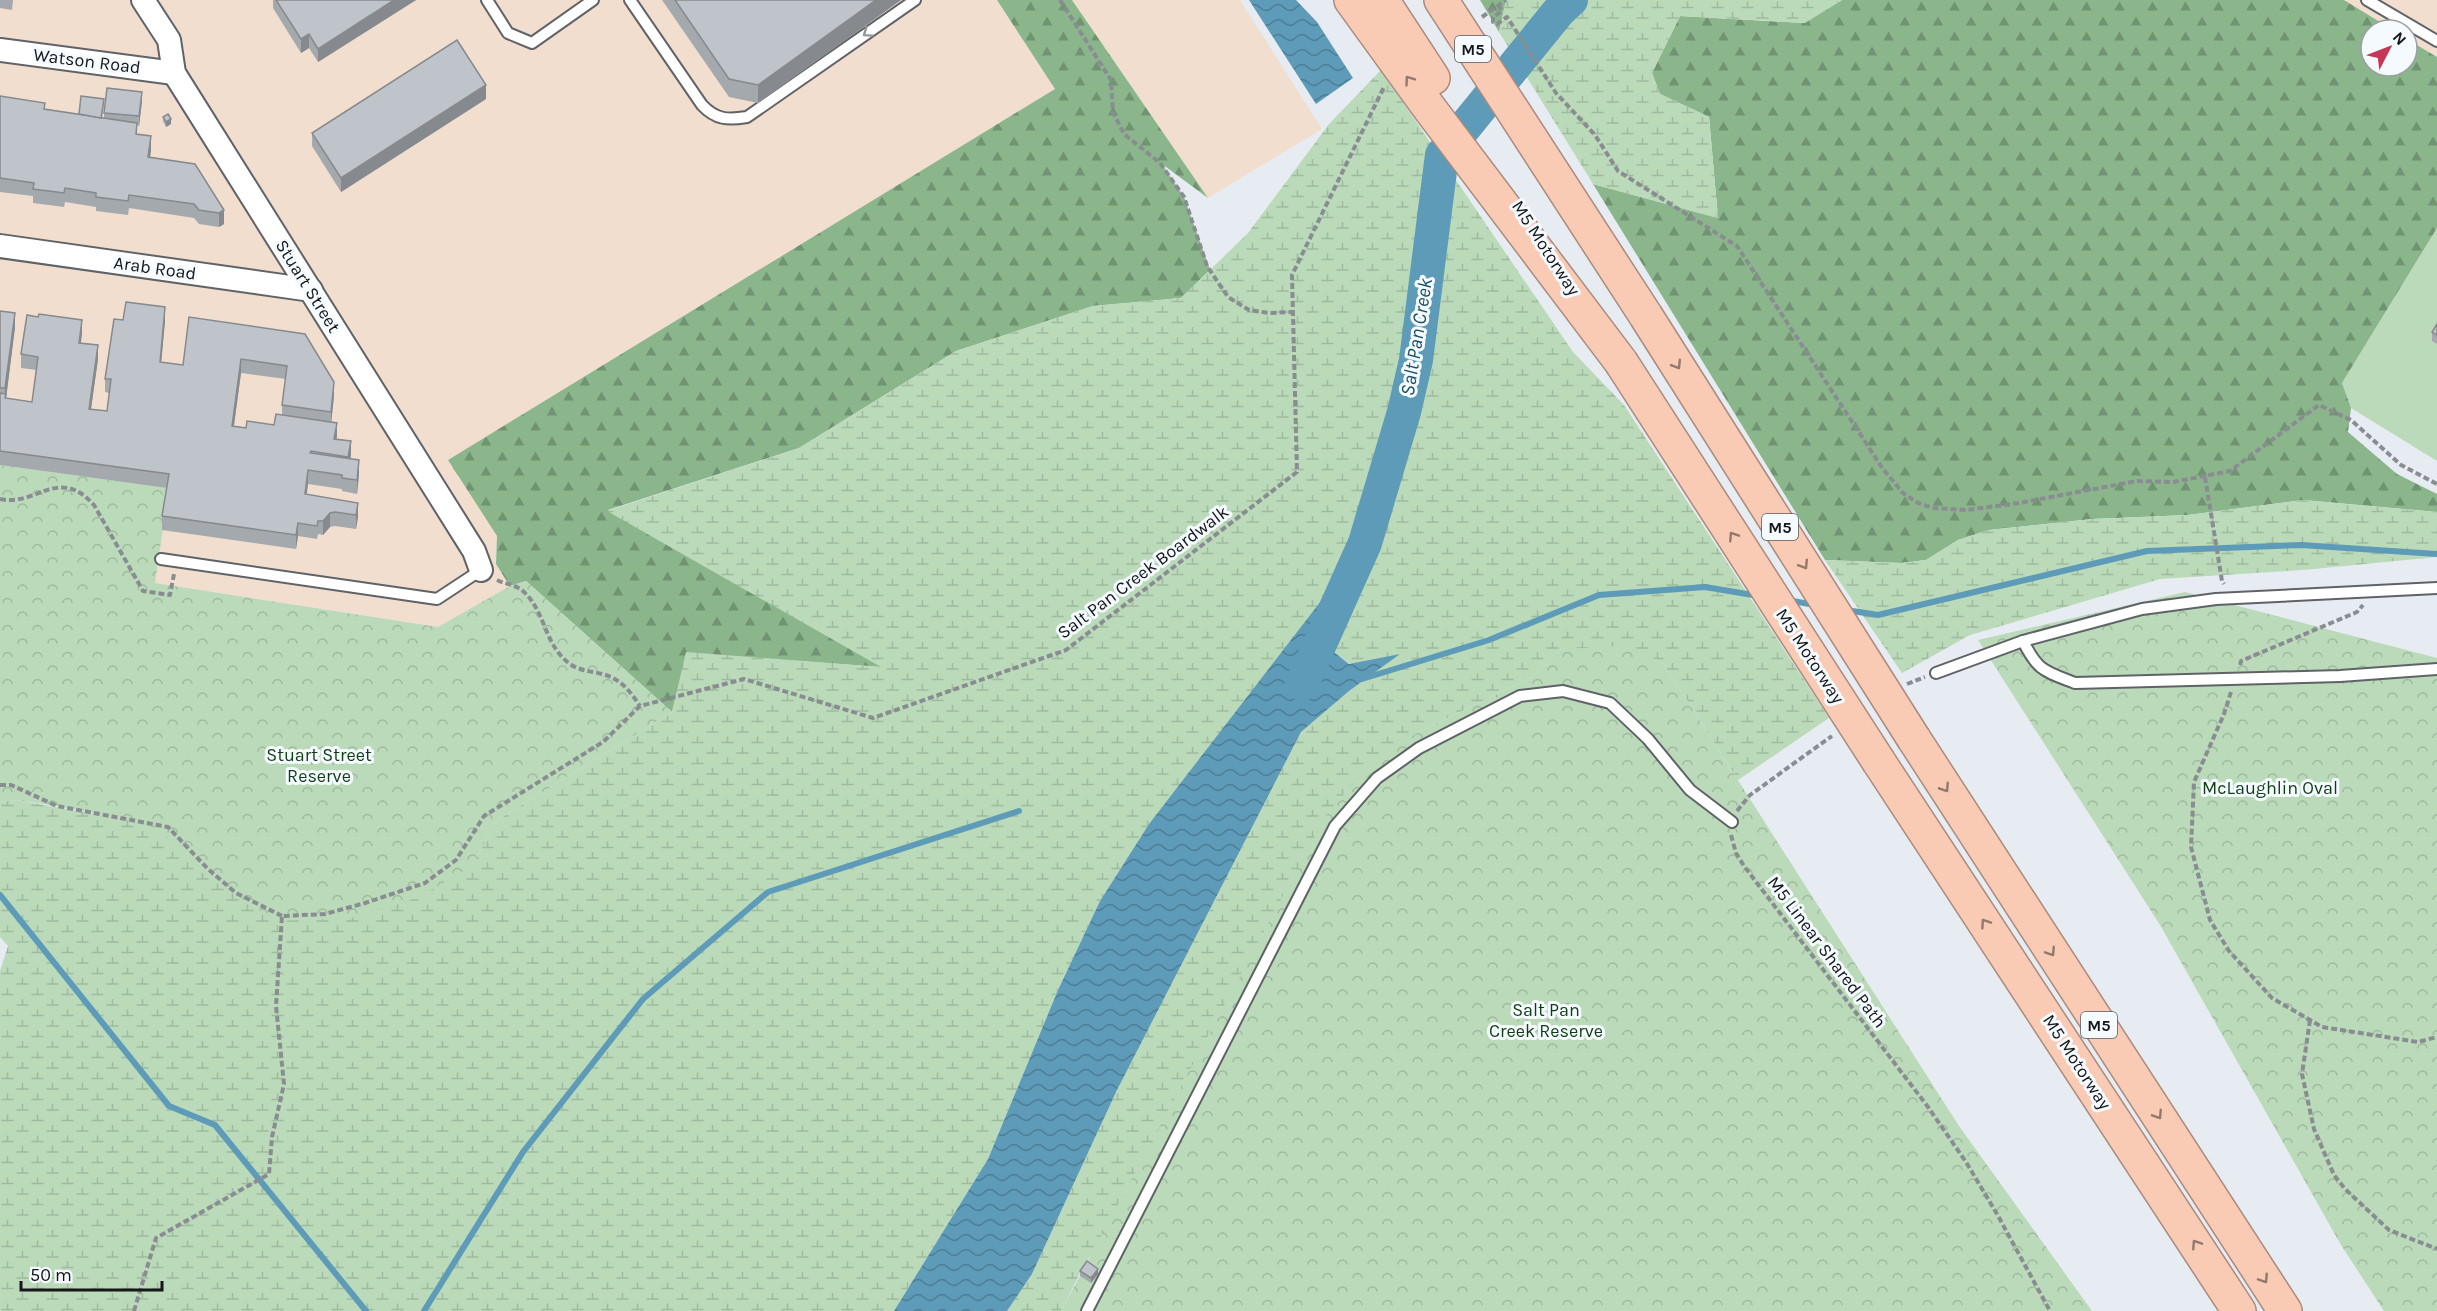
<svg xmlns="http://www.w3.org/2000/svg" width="2437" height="1311" font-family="Karla,sans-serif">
  <defs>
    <pattern id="forest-firs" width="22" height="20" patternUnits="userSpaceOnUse" patternTransform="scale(1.5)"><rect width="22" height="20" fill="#8bb68b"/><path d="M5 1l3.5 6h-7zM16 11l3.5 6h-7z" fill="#709371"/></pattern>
    <pattern id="wetland-marsh" width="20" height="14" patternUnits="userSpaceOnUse" patternTransform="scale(1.5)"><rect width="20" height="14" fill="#badab9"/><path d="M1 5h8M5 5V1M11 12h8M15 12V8" fill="none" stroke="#9fba9e"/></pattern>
    <pattern id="park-crowns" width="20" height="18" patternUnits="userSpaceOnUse" patternTransform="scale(1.5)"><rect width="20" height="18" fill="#badab9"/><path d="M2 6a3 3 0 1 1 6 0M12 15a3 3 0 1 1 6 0" fill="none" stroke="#9fba9e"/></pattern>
    <pattern id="water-waves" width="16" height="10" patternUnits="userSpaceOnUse" patternTransform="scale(1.5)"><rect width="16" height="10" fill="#5e9bb8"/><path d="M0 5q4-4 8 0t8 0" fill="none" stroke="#4c7d95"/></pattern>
  </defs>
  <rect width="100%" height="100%" fill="#e7ecf3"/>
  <!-- industrial -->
  <g fill="#f2decf">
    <path d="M0,0H997L1055,89L448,460L497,536L496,564L510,586L438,627L155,583L169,488L0,465Z"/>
    <path d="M1072,0H1240L1322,129L1208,198Z"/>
    <path d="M2344,0H2437V57L2407,39V30H2393Z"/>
  </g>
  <!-- green -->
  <path fill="#badab9" d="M2437,228V461L2351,408L2342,383Z"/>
  <!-- forest -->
  <g fill="url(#forest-firs)">
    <path d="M997,0H1072L1208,198L1162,164L1184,197L1210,270L1181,298L1093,306L956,351L799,448L608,510L882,667L687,653L672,712L526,581L510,586L496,564L497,536L448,460L1055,89Z"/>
    <path d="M1480,0H1506L1499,32Z"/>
    <path d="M1842,0H2344L2393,30H2371V66H2407V39L2437,57V228L2342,383L2351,408L2348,432L2397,474L2437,494V512L2303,500L2188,515L2092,519L1989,530L1958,540L1926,560L1901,563L1825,560L1593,184L1718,218L1709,117L1660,94L1652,73L1680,16L1804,23Z"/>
  </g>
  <!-- wetland -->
  <g fill="url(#wetland-marsh)">
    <path d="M1506,0H1842L1805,23L1680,16L1652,73L1660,94L1709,117L1718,218L1593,184L1499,32Z"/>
    <path d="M1381,70L1573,352L1624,405L1829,718L1738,780L1663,663L1561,649L1532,677L1415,734L1081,1271L1061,1311H1007L1032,1274L1117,1090L1301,732L1349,691L1398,655L1350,664L1318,639L1321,602L1149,824L1100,901L1058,990L988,1159L894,1311H0V971L8,946L0,937V802L17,800L106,816L471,867L496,821L672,712L686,652L881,667L607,511L799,448L956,351L1093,306L1181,298L1248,233L1329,124Z"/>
    <path d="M2303,500L2437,512V557L2303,570L2160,579L1970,635L1902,673L1825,560L1901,563L1926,560L1958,540L1989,530L2092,519L2188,515Z"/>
  </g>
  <!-- park -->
  <g fill="url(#park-crowns)">
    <path d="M0,465L169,488L155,583L438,627L510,586L526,581L672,712L496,821L471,867L417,898L351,918L275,921L221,885L153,825L57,806L17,800L0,802Z"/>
    <path d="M2185,592L2437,658V1311H2384L2341,1245L2160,925L1978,640Z"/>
    <path d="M1629,646L1663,663L1959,1126L2092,1311H1061L1326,815L1365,770L1415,734L1532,677L1561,649Z"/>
  </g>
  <!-- water -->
  <g fill="url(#water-waves)">
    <path d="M1249,0H1296L1317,22L1353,78L1316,104Z"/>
    <path d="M1321,601L1318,639L1349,664L1400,654L1349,691L1301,732L1117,1090L1032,1274L1007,1311H894L988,1159L1058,990L1100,901L1149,824Z"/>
  </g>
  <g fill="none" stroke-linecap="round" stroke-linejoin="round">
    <!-- stream -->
    <g stroke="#5e9bb8" stroke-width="6">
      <path d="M1787,600L1815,605"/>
      <path d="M1846,610L1878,615L2147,551L2301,545L2437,554"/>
      <path d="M1362,679L1489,640L1599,595L1705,587L1759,596"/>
      <path d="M0,895L169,1106L215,1125L366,1311"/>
      <path d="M424,1311L523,1152L643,999L768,892L1019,811"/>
    </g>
    <!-- river -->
    <path stroke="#5e9bb8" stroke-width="34" d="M1302,684L1365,543L1404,412L1416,360L1442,155L1559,11L1571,0"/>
    <!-- lane casing -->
    <g stroke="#5f6368" stroke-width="14">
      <g id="lane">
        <path d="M487,0L508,33L532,43L593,0"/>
        <path d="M630,0L702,105C716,120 728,120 747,117L915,0"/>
        <path d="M2367,0L2437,41"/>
        <path d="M161,559L437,599L481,570"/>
        <path d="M2023,641C2038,671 2044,671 2075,683L2340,676L2437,669"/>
        <path d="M1936,673L2023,641L2142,609L2216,599L2437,588"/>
        <path d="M1087,1311L1335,826L1377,778L1419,748L1520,696L1563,691L1610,703L1648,739L1690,790L1732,822"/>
      </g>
    </g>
    <!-- street casing -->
    <g stroke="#5f6368" stroke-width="26">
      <g id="street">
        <path d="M143,0L169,40L174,73L474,551L481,570"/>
        <path d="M0,50L174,73"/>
        <path d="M0,246L311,290"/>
      </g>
    </g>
    <!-- highway casing -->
    <g stroke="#a98b7e" stroke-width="36">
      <g id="highway">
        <path d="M1351,0L1430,109L1621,362"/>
        <path d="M1382,0L1433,78"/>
        <path d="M1441,0L1646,316"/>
        <path d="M1914,739L2285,1311"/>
        <path d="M1879,762L2239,1311"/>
      </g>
    </g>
    <!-- path -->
    <g stroke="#898d92" stroke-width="4" stroke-dasharray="6 3" stroke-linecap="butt">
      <path d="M1060,0L1111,80L1113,112L1124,134L1160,163L1184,197L1207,266L1228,297L1249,310L1269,313L1292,312"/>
      <path d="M1498,5L1502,11L1493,17V22L1497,24L1507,17L1556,93L1595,135L1618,171L1737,246L1883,469L1903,493L1918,503L1933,508L1967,510L2019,503L2137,481L2173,482L2230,471L2319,405L2351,420L2401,465L2437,484"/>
      <path d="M1482,17L1506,0"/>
      <path d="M2205,477L2222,581L2224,584"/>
      <path d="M0,499C37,507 58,465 94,505L143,591L170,595L174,574"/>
      <path d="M497,580C507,585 517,584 526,594C546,615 545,646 570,664C580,671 591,671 602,674C620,678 630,691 640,706"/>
      <path d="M2240,665L2241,661L2357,612L2363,605"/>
      <path d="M1907,684L1925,677"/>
      <path d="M2231,692L2224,714L2194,782L2191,847L2210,920L2229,951L2272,998L2322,1027L2418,1042L2437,1037"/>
      <path d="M0,785H11L57,806L168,827L208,869L236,893L282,916"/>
      <path d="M1737,811L1750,795L1832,736"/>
      <path d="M1731,835L1736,853L1744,866L1928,1107L1966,1162L1997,1214L2050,1311"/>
      <path d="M2310,1020L2302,1074L2314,1129L2334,1175L2345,1189L2389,1230L2437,1249"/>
      <path d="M134,1311L156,1238L269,1174L272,1137L284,1084L276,1006L282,916L325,914L365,903L425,883L456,860L484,816L603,742L640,706L744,679L873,718L1066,650L1297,472L1292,275L1384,87"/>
    </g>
    <!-- lane -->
    <use href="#lane" stroke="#fff" stroke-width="10"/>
    <!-- street -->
    <use href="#street" stroke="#fff" stroke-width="22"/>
    <!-- highway -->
    <use href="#highway" stroke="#f9cab4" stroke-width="33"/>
    <!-- highway-bridge casing -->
    <g stroke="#a98b7e" stroke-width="36" stroke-linecap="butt">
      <g id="highway-bridge">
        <path d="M1646,316L1914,739"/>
        <path d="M1621,362L1879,762"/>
      </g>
    </g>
    <!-- highway-bridge -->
    <use href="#highway-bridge" stroke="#f9cab4" stroke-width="33"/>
  </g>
  <!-- wall -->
  <g fill="#a4a9ae" fill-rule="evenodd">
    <path d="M0,0H13L12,10L0,8Z"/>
    <path d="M273,0H416L318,62L309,48L301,53L273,8Z"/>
    <path d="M662,0H901L758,103L729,97Z"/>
    <path d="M0,96L45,110L79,114L104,104L102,118H104V113L142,101L139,126L137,125V134L151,150L150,157L195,164L224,224L219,227L199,224L194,218L129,208L128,215L96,211V207L65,202L64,207L33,203V196L0,192Z"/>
    <path d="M486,99L341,192L312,146V133Z"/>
    <path d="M163,117L171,124L166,127L163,121Z"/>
    <path d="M0,311L15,327L6,398L32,402L37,370L21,368V354L82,333L81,343L98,359L91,409L107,411L109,393L105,392V379L123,320L165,321L161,362L183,365L305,334L334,396L331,422L337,436L336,439L351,455L350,459L359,474L357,494L342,491V489L308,484L306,494L358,503V517L356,529L335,526L330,527L323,535L318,534L317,539L298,536L296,549L162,530V516L167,488L0,465ZM241,373L286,379L282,405V415L274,425L246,428L234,426Z"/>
    <path d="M2437,324V344L2432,341V332Z"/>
    <path d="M1080,1271L1098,1274L1091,1283L1080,1276Z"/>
  </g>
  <!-- shaded-wall -->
  <g fill="#86898d">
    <path d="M394,0H416L318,62V49Z"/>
    <path d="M876,0H901L758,103V85Z"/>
    <path d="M309,34V48L301,53V39Z"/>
    <path d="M486,85V99L341,192V178Z"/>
    <path d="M142,92V101L139,126V116Z"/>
    <path d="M171,119V124L166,127V122Z"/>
    <path d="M151,136V150L148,171V157Z"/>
    <path d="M224,210V224L219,227V213Z"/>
    <path d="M165,307V321L160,376V362Z"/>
    <path d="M15,313V327L6,399L5,412V388Z"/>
    <path d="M82,320V333L79,356V343Z"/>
    <path d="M98,345V359L89,423V409Z"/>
    <path d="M241,359V373L232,439V426Z"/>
    <path d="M334,382V396L331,425V412Z"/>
    <path d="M337,423V436L334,452V439Z"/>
    <path d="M351,441V455L348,471V457Z"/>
    <path d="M359,460V474L357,494V480Z"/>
    <path d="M308,470V484L305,508V494Z"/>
    <path d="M358,503V517L356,529V515Z"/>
    <path d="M330,513V527L323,535V521Z"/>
    <path d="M298,523V536L296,549V535Z"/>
    <path d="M1098,1269V1274L1091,1283V1278Z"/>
  </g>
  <!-- building -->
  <g fill="#bfc4ca" stroke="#86898d" stroke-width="1.5">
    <path d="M276,0H394L318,49L309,34L301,39Z"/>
    <path d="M675,0H876L758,85L729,79Z"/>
    <path d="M457,40L486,85L341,178L312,133Z"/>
    <path d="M107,88L142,92L139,116L104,113Z"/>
    <path d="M0,96L45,103L44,109L137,123L136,134L151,136L148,157L195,164L224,210L219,213L199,210L194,204L129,195L128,201L96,197V193L65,188L64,193L33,189L34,183L0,178Z"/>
    <path d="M81,96L104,99L101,118L79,114Z"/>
    <path d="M168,114L171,119L166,122L163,117Z"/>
    <path d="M126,302L165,307L160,362L183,365L189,317L305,334L334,382L331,412L282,405L287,366L241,359L232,426L246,428L247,421L274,425L276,414L337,423L334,439L351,441L348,457L311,451L310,453L359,460L357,480L342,478V475L308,470L305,494L358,503L356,515L335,512L330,513L323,521H318L317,526L298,523L296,535L162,516L169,474L0,451V393L6,394L5,398L32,402L38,357L21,354L27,315L38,317L39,314L82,320L79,343L98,345L89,409L107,411L111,379H105L114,319L123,320Z"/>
    <path d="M0,311L15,313L5,388H0Z"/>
    <path d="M2437,324V335L2432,332Z"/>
    <path d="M1087,1261L1098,1269L1091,1278L1080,1271Z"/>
  </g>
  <!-- one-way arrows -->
  <defs><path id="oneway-chevron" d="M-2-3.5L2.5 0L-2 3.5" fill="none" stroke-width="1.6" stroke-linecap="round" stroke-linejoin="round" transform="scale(1.5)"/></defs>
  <use stroke="#969798" href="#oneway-chevron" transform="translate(867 33) rotate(145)"/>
  <g stroke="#92796e">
    <use href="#oneway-chevron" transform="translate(1409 80) rotate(-126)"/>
    <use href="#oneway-chevron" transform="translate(1677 365) rotate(58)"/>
    <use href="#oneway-chevron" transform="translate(1733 536) rotate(-123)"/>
    <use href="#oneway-chevron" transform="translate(1804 565) rotate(58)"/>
    <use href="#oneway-chevron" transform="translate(1945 788) rotate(57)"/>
    <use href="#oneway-chevron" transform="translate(1985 923) rotate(-124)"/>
    <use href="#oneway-chevron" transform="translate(2051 952) rotate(57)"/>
    <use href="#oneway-chevron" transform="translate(2158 1115) rotate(57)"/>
    <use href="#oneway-chevron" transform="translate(2196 1244) rotate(-123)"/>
    <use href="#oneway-chevron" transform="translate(2264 1279) rotate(57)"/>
  </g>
  <g text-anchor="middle" stroke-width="6" stroke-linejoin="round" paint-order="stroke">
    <!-- shield labels -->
    <g fill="#f5faff" stroke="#585b5e" stroke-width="1.5">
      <rect x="1455" y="36" width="36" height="26" rx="4.5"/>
      <rect x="1762" y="514" width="36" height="26" rx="4.5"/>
      <rect x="2081" y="1012" width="36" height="26" rx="4.5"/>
    </g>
    <g font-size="16" font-weight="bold" fill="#151719">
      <text x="1473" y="55">M5</text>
      <text x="1780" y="533">M5</text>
      <text x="2099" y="1031">M5</text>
    </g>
    <!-- street labels -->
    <g font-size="18" fill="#151719" stroke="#f5faff">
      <text transform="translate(87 61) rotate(7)" y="6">Watson Road</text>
      <text transform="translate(1546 248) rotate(57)" y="6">M5 Motorway</text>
      <text transform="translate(155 268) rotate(8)" y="6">Arab Road</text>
      <text transform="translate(308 286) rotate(58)" y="6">Stuart Street</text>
      <text transform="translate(1143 572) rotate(-37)" y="6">Salt Pan Creek Boardwalk</text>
      <text transform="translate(1810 656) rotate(57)" y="6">M5 Motorway</text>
      <text transform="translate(1827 952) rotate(53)" y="6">M5 Linear Shared Path</text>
      <text transform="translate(2077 1062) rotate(57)" y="6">M5 Motorway</text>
    </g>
    <!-- park labels -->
    <g font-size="18" fill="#103e14" stroke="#f5faff">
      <text x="319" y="761">Stuart Street<tspan x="319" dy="21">Reserve</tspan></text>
      <text x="2270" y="794">McLaughlin Oval</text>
      <text x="1546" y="1016">Salt Pan<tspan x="1546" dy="21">Creek Reserve</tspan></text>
    </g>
    <!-- water labels -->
    <g font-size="20" font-style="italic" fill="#1e5065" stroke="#f5faff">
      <text transform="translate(1416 337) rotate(-81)" y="7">Salt Pan Creek</text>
    </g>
  </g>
  <!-- north arrow -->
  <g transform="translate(2389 48) rotate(48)"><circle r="28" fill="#f5faff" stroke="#9b9fa3" stroke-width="1.5"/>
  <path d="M0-4.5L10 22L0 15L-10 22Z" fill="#c63655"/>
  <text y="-9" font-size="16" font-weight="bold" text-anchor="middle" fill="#151719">N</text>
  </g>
  <!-- scale -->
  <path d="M21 1281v9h141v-9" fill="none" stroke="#151719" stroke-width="3"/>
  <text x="30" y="1281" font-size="18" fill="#151719" stroke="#f5faff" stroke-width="4.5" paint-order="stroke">50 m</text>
</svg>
